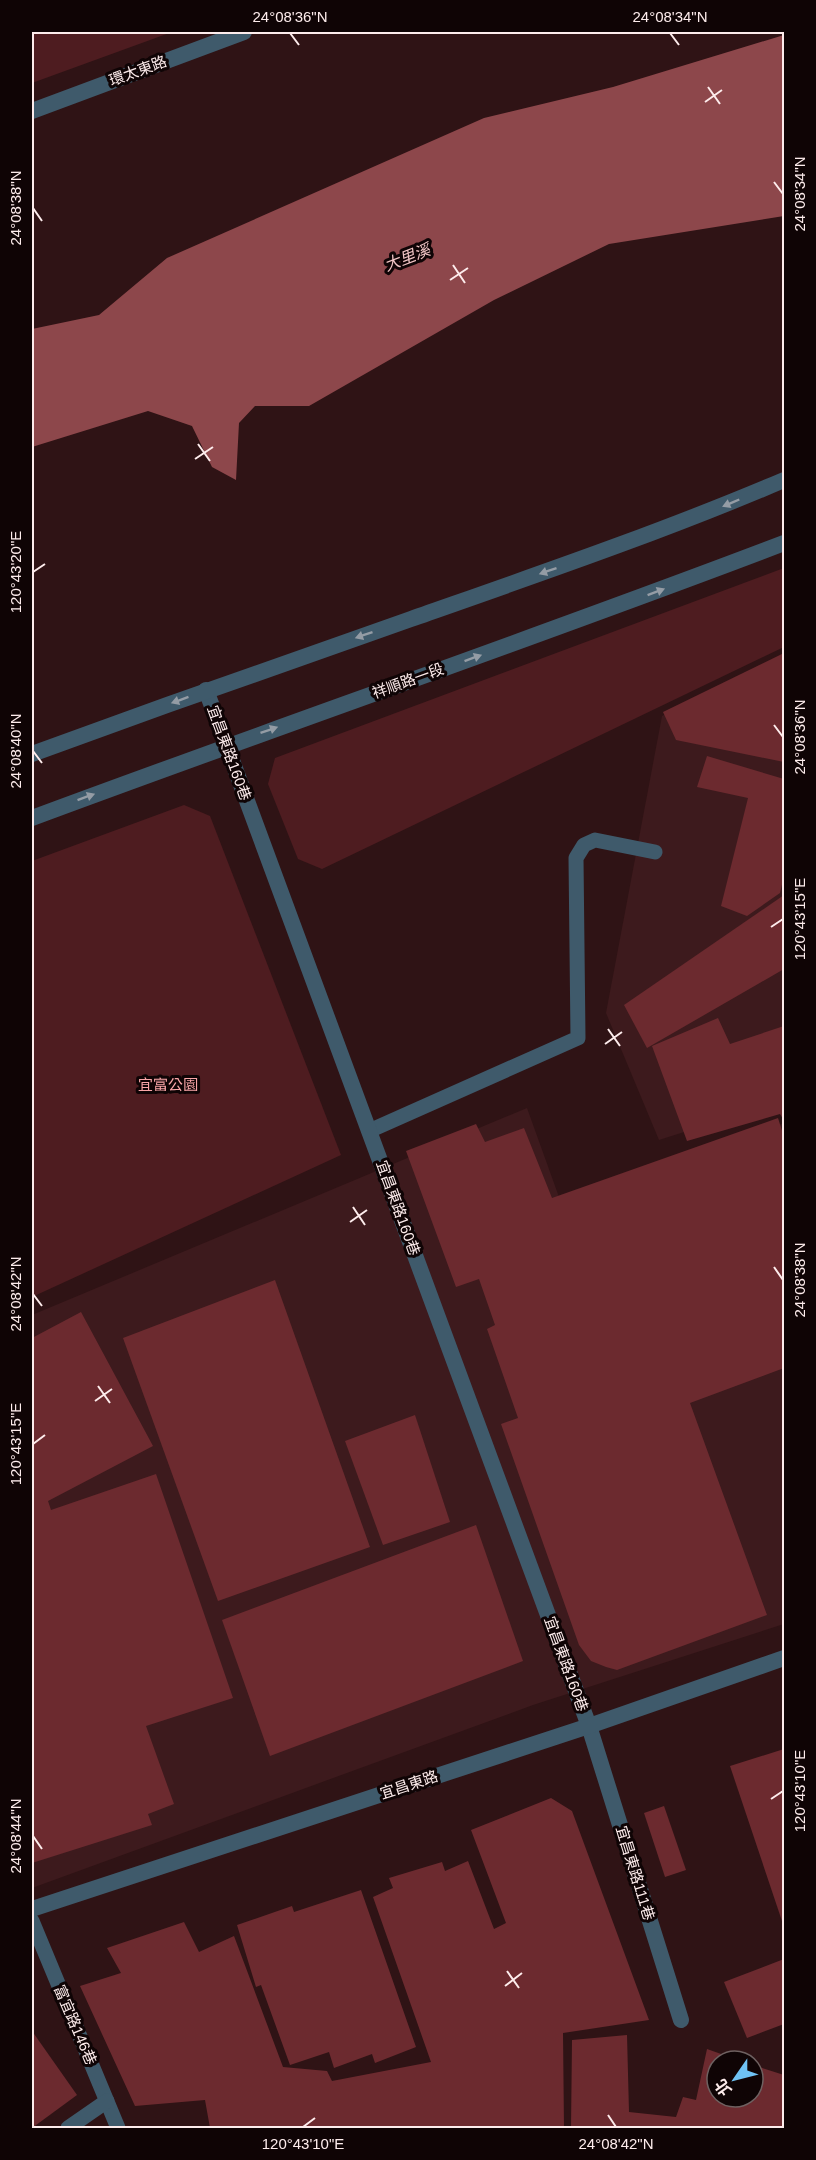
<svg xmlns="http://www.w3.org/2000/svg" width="816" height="2160" font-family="Helvetica,'Noto Sans TC',sans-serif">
  <rect width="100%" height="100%" fill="#2f1315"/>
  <!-- built -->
  <g fill="#3d1a1d">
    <path d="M784,654V1100L659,1140L606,1013L662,716Z"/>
    <path d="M527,1108L559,1197L784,1123V1624L533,1705L32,1888V1315Z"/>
  </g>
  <!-- green -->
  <g fill="#4e1c20">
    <path d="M32,32H172L32,83Z"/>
    <path d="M784,568V647L322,869L298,859L268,784L275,758Z"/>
    <path d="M184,805L210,816L341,1155L32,1297V861Z"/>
  </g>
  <!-- water -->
  <path fill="#8d474b" d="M784,35V216L609,244L494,300L309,406H255L239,423L236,480L212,467L192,426L148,411L32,447V329L99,315L167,258L484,118L613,87Z"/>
  <!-- building -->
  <g fill="#6c2a2f">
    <path d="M784,653V762L676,740L663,712Z"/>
    <path d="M707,756L784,779V876L780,893L747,916L721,906L748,798L697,787Z"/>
    <path d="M784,895V969L647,1048L624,1005Z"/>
    <path d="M718,1018L730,1044L784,1026V1118L783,1119L780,1114L687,1141L652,1046Z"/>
    <path d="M778,1118L784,1137V1368L690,1403L767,1615L617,1670L606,1667L591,1661L579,1645L501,1424L518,1418L487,1329L495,1325L479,1279L456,1287L406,1151L476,1124L485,1142L524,1128L552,1198Z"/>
    <path d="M275,1280L370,1547L218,1601L123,1338Z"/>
    <path d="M81,1312L153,1446L48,1501L51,1510L156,1474L233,1698L146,1726L174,1804L148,1814L152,1825L32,1863V1338Z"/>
    <path d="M415,1415L450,1522L383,1545L345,1441Z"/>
    <path d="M476,1525L523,1661L270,1756L222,1620Z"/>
    <path d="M784,1749V1927L730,1766Z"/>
    <path d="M551,1798L572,1811L649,2020L563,2033L564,2128H210L205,2100L135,2106L80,1986L121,1973L107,1948L184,1922L199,1952L234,1936L283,2067L327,2071L332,2081L431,2062L373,1897L393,1888L389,1878L442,1862L445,1871L468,1861L494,1929L506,1923L471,1830Z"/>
    <path d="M664,1806L686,1870L665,1877L644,1813Z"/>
    <path d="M361,1890L416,2047L375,2063L372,2054L334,2068L329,2052L290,2065L261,1985L256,1987L237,1925L292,1906L294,1912Z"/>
    <path d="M784,1959V2024L747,2038L724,1982Z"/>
    <path d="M32,2031L77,2095L32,2128Z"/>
    <path d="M627,2035L629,2112L676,2117L683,2097L696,2100L707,2049L741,2061H717V2097H753V2065L784,2075V2128H571L572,2040Z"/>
  </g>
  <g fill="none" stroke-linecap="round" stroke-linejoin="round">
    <!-- service -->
    <g stroke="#3f5a6b" stroke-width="15">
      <path d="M369,1131L578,1038L576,858L584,845L595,840L655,852"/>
      <path d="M32,1921L118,2128"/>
      <path d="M68,2128L107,2101"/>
    </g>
    <!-- minor -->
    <g stroke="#3f5a6b" stroke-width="16">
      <path d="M32,111L244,32"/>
      <path d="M206,690L589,1726L681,2020"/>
      <path d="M32,1909L589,1726L784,1658"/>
    </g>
    <!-- tertiary -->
    <g stroke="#3f5a6b" stroke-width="16">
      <path d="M32,754C158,708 284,663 411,619C536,575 662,532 784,480"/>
      <path d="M32,818C282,725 535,638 784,543"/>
    </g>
  </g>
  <!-- one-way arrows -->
  <defs><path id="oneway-solid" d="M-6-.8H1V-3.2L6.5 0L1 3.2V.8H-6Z" transform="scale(1.5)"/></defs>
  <g fill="#949ca5">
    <use href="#oneway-solid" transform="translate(731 503) rotate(157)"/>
    <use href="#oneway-solid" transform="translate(548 571) rotate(161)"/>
    <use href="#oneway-solid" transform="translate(656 592) rotate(-21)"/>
    <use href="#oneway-solid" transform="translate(364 635) rotate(161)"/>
    <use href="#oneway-solid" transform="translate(473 658) rotate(-20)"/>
    <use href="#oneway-solid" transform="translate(180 700) rotate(160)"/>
    <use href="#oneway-solid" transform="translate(269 730) rotate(-19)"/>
    <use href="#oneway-solid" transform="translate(86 797) rotate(-20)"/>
  </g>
  <!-- ticks -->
  <path fill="none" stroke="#fdecec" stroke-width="2" d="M290,33L299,45M670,33L679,45M708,87L720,104M705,102L722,90M774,182L783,194M33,208L42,221M453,265L465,283M450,280L468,268M198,444L210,461M195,459L213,447M33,572L45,564M774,725L783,737M33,751L42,763M771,927L783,919M608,1029L620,1046M605,1044L622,1032M353,1207L365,1225M350,1222L367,1210M774,1267L783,1280M33,1294L42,1306M98,1386L110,1403M95,1401L112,1389M33,1444L45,1435M771,1799L783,1791M33,1836L42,1849M507,1971L519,1988M505,1986L522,1973M608,2115L616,2127M303,2127L315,2118"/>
  <g text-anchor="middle" stroke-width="6" stroke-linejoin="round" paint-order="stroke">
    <!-- street labels -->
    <g font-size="15" fill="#fdecec" stroke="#0f0405">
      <text transform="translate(138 71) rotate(-20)" y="5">環太東路</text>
      <text transform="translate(408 681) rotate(-20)" y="5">祥順路一段</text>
      <text transform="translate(229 753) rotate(70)" y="5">宜昌東路160巷</text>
      <text transform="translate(398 1208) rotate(70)" y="5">宜昌東路160巷</text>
      <text transform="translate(566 1664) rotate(70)" y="5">宜昌東路160巷</text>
      <text transform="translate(409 1785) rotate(-18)" y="5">宜昌東路</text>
      <text transform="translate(635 1873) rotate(73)" y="5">宜昌東路111巷</text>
      <text transform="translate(75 2025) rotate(67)" y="5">富宜路146巷</text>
    </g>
    <!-- park labels -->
    <g font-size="15" fill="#f9a6a8" stroke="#0f0405">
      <text x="168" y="1090">宜富公園</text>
    </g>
    <!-- water labels -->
    <g font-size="16" font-style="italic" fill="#f2c6c6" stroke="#0f0405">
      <text transform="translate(407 257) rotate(-21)" y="6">大里溪</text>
    </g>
  </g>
  <!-- border -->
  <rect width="816" height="2160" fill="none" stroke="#0f0405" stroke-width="66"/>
  <!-- north arrow -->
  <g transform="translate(735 2079) rotate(235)"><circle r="28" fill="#0f0405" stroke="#6e6161" stroke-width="1.5"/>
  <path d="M0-4.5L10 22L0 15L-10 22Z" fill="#6fc2f4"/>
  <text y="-9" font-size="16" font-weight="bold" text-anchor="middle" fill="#fdecec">北</text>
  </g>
  <rect x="33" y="33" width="750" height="2094" fill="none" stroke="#fdecec" stroke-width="2"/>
  <g font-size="15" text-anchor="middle" fill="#fdecec">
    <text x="290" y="22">24°08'36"N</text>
    <text x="670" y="22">24°08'34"N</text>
    <text transform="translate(800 194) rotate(-90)" y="5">24°08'34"N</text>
    <text transform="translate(16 208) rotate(-90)" y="5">24°08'38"N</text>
    <text transform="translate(16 572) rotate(-90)" y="5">120°43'20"E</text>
    <text transform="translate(800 737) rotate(-90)" y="5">24°08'36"N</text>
    <text transform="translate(16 751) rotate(-90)" y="5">24°08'40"N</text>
    <text transform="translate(800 919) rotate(-90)" y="5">120°43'15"E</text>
    <text transform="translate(800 1280) rotate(-90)" y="5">24°08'38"N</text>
    <text transform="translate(16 1294) rotate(-90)" y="5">24°08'42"N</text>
    <text transform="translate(16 1444) rotate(-90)" y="5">120°43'15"E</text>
    <text transform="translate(800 1791) rotate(-90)" y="5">120°43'10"E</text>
    <text transform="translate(16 1836) rotate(-90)" y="5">24°08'44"N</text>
    <text x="303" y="2149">120°43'10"E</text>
    <text x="616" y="2149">24°08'42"N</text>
  </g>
</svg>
